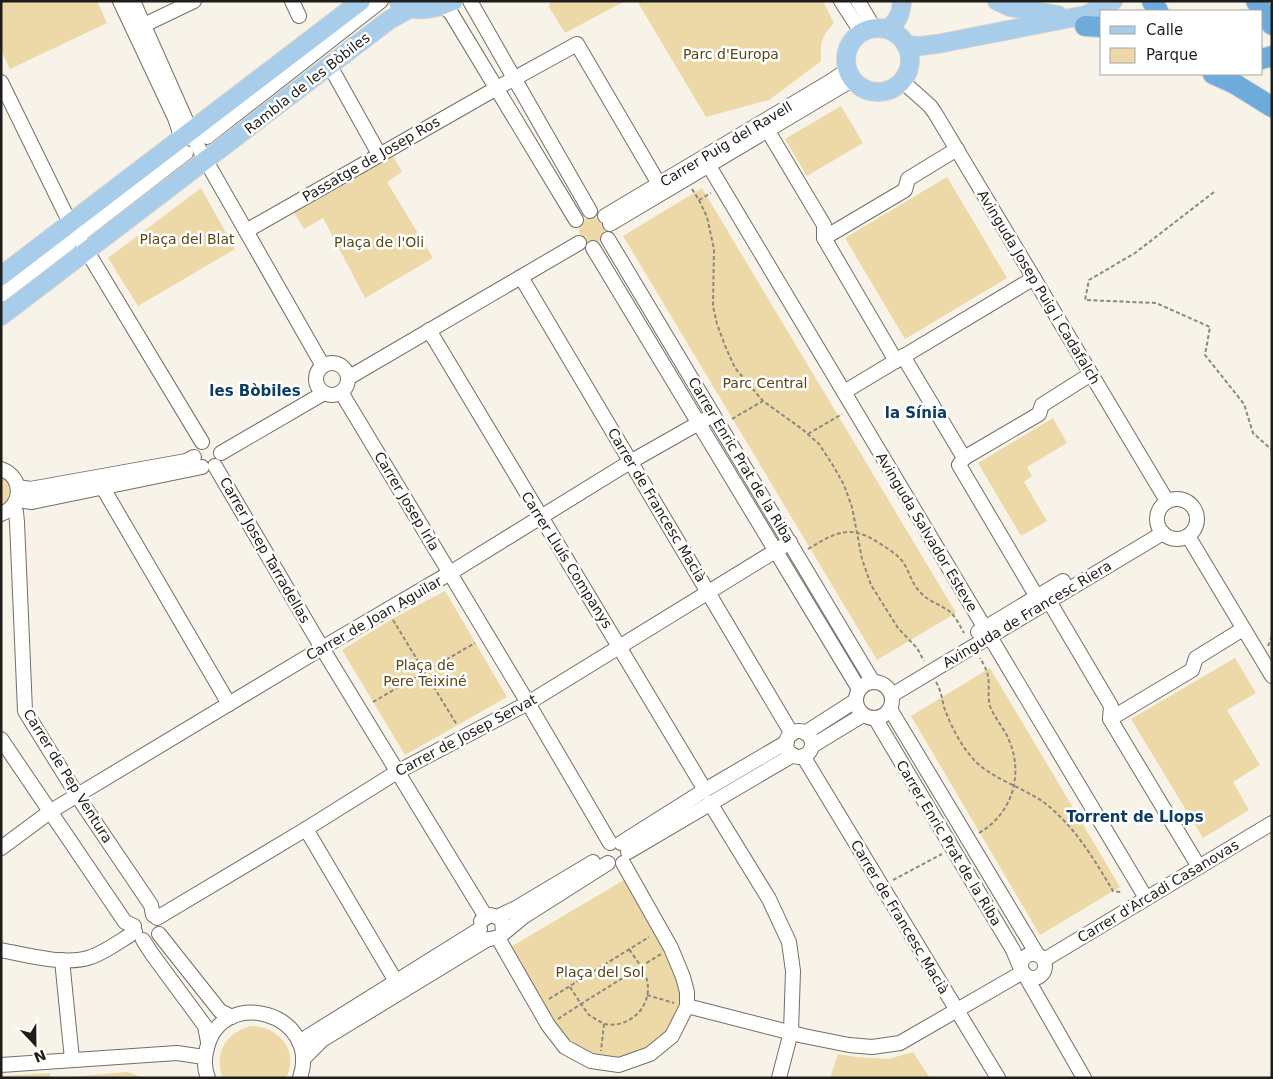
<svg xmlns="http://www.w3.org/2000/svg" width="1273" height="1079" font-family="'DejaVu Sans',sans-serif">
  <rect width="100%" height="100%" fill="#f8f3e8"/>
  <!-- green -->
  <g fill="#edd9a7">
    <path d="M1,1H97L107,23L10,69L1,50Z"/>
    <path d="M551,1H625L565,33L549,7Z"/>
    <path d="M637,1H823L834,23C821,36 820,44 821,61L769,100L706,117Z"/>
    <path d="M841,106L863,143L807,176L785,139Z"/>
    <path d="M393,156L402,172L387,182L433,258L365,298L323,218L304,229L294,213Z"/>
    <path d="M947,177L1007,278L905,339L845,238Z"/>
    <path d="M201,188L235,249L138,306L108,258Z"/>
    <path d="M702,188L956,613L877,660L623,236Z"/>
    <circle cx="592" cy="230" r="13"/>
    <path d="M1053,418L1067,443L1027,467L1032,476L1024,482L1047,521L1021,536L978,463Z"/>
    <path d="M1,477L8,482L11,493L6,502L1,505Z"/>
    <path d="M445,591L507,697L405,755L342,650L392,619Z"/>
    <path d="M1235,658L1256,693L1227,710L1260,765L1233,782L1249,810L1203,838L1131,719Z"/>
    <path d="M990,668L1120,887L1040,935L911,716Z"/>
    <path d="M624,880C636,902 684,974 683,994C682,1014 668,1039 650,1046C636,1052 621,1059 606,1057C561,1053 527,984 507,949Z"/>
    <path d="M251,1026C278,1026 300,1051 286,1078H223C213,1054 226,1032 251,1026Z"/>
    <path d="M913,1052L930,1078H830L838,1054L856,1057L888,1059Z"/>
    <path d="M127,1072L145,1078H60Z"/>
    <path d="M50,1073V1078H1V1076Z"/>
  </g>
  <g fill="none" stroke-linecap="round" stroke-linejoin="round">
    <!-- minor casing -->
    <g stroke="#736f64" stroke-width="16">
      <g id="minor">
        <path d="M120,1L175,118L179,130L180,139"/>
        <path d="M133,1L197,145L323,366"/>
        <path d="M292,1L299,16"/>
        <path d="M470,1L590,211"/>
        <path d="M841,1L861,32"/>
        <path d="M858,1L874,28"/>
        <path d="M443,6L451,13L576,220"/>
        <path d="M144,25L194,1"/>
        <path d="M330,66L379,154"/>
        <path d="M902,81L930,106L935,113L1167,501"/>
        <path d="M1,82L70,223L202,442"/>
        <path d="M768,131L824,225V238L896,361"/>
        <path d="M207,137L381,1"/>
        <path d="M709,166L1146,898"/>
        <path d="M605,216L831,81L847,70"/>
        <path d="M610,224L852,80"/>
        <path d="M246,231L497,88L577,44L659,184"/>
        <path d="M82,233L186,153"/>
        <path d="M824,238L905,190L908,179L957,149"/>
        <path d="M608,239L873,682"/>
        <path d="M593,248L859,689"/>
        <path d="M521,277L792,734"/>
        <path d="M1,295L69,243"/>
        <path d="M429,330L705,790"/>
        <path d="M903,356L964,458L959,465L1037,597"/>
        <circle cx="332" cy="379" r="16"/>
        <path d="M348,378L579,243"/>
        <path d="M341,392L528,703L610,843"/>
        <path d="M844,392L1034,278"/>
        <path d="M221,453L324,393"/>
        <path d="M964,458L1039,414L1042,405L1091,374"/>
        <path d="M215,466L322,648L486,917"/>
        <path d="M1,469C24,477 23,506 1,514"/>
        <path d="M18,487L30,489L186,461L194,457"/>
        <path d="M103,488L229,704"/>
        <circle cx="1177" cy="519" r="20"/>
        <path d="M17,500L32,502L202,467"/>
        <path d="M12,508L16,512L17,522L25,711L84,806L151,905L153,915"/>
        <path d="M1188,536L1272,676"/>
        <path d="M1049,601L1111,706L1110,719L1199,867"/>
        <path d="M978,632L1063,581"/>
        <circle cx="874" cy="700" r="18"/>
        <path d="M892,695L1163,533"/>
        <path d="M890,709L1037,954"/>
        <path d="M875,718L1013,950L1021,969"/>
        <path d="M1110,719L1192,670L1196,658L1243,629"/>
        <circle cx="799" cy="744" r="13"/>
        <path d="M805,733L855,701"/>
        <path d="M1,739L125,922L134,926"/>
        <path d="M812,746L863,715"/>
        <path d="M803,756L998,1078"/>
        <path d="M710,803L769,899L789,942L793,971L791,1032L779,1078"/>
        <path d="M306,829L401,990"/>
        <path d="M621,843L705,790L787,742"/>
        <path d="M1,848L51,811L322,648L450,573L630,462L713,415"/>
        <path d="M628,852L793,755"/>
        <path d="M497,917L516,908L593,862"/>
        <path d="M157,918L306,829L397,772L528,703L790,542"/>
        <path d="M481,921L490,915L497,917L502,921L503,932"/>
        <path d="M159,934L220,1011L232,1017"/>
        <path d="M498,938L548,1025L565,1047L591,1061L619,1065L650,1054L672,1036L687,1006V992L683,977L671,948L623,863"/>
        <path d="M490,939L499,937L523,917L608,863"/>
        <path d="M143,940L152,954L205,1026L208,1042"/>
        <path d="M1,950C26,955 66,966 91,957C106,952 121,940 135,932"/>
        <circle cx="1033" cy="966" r="12"/>
        <path d="M62,960L72,1059"/>
        <path d="M1044,960L1272,823"/>
        <path d="M1025,975L1084,1078"/>
        <path d="M687,1006L804,1036L849,1045L872,1047L900,1043L1023,972"/>
        <path d="M299,1042L480,929"/>
        <path d="M303,1059L322,1040L488,939"/>
        <path d="M1,1065L177,1053L204,1057"/>
        <path d="M208,1078C204,1068 204,1058 207,1048C222,985 322,1013 300,1078"/>
      </g>
    </g>
    <!-- major casing -->
    <g stroke="#d2d2d1" stroke-width="20">
      <g id="major">
        <path d="M997,1L1010,7L1058,15"/>
        <path d="M399,3C416,14 435,9 453,1"/>
        <circle cx="878" cy="60" r="32"/>
        <path d="M888,29C898,21 901,14 902,1"/>
        <path d="M906,45L920,46L937,44L1086,15L1113,1"/>
        <path d="M1,276L361,1"/>
        <path d="M1,316L389,20L409,9"/>
      </g>
    </g>
    <!-- highway casing -->
    <g stroke="#d2d2d1" stroke-width="22">
      <g id="highway">
        <path d="M1152,1L1158,11"/>
        <path d="M1256,1L1272,25"/>
        <path d="M1085,26L1102,27"/>
        <path d="M1262,59L1272,56"/>
        <path d="M1213,74L1235,84L1272,107"/>
      </g>
    </g>
    <!-- path -->
    <g stroke="#8b8880" stroke-width="2" stroke-dasharray="4 2.5" stroke-linecap="butt">
      <path d="M692,189L699,200L711,193"/>
      <path d="M1214,192L1135,253L1089,280L1085,300L1156,303L1210,327L1205,355L1244,404L1253,433L1272,450"/>
      <path d="M699,200L707,217L714,249L713,306L717,324L726,348L735,368L763,401L802,429L819,444L834,467L844,485L852,507L862,559L871,585L898,628L917,648L924,661"/>
      <path d="M732,419L763,401"/>
      <path d="M808,434L842,414"/>
      <path d="M808,549C836,532 850,524 879,543C887,548 897,554 903,562C909,571 912,584 920,592C928,601 939,604 949,611C955,615 960,626 964,633"/>
      <path d="M393,620L457,725"/>
      <path d="M1268,646L1272,636"/>
      <path d="M936,682C941,690 942,699 944,707C951,727 962,748 977,763C997,781 1025,788 1046,804C1075,827 1094,859 1113,891L1121,892"/>
      <path d="M373,702L475,643"/>
      <path d="M979,833C1012,814 1024,775 1009,740C1004,728 995,719 990,706C987,695 990,686 988,676C987,670 983,663 980,658"/>
      <path d="M893,880L942,854"/>
      <path d="M570,987L581,1004L661,954"/>
      <path d="M647,995L674,1003"/>
      <path d="M549,999L649,937"/>
      <path d="M558,1019L581,1004L589,1015L604,1024L601,1051"/>
      <path d="M604,1024C630,1029 653,1006 647,980C644,969 635,958 629,949"/>
    </g>
    <!-- minor -->
    <use href="#minor" stroke="#fff" stroke-width="14"/>
    <!-- major -->
    <use href="#major" stroke="#a8cdeb" stroke-width="18"/>
    <!-- highway -->
    <use href="#highway" stroke="#6eabdd" stroke-width="20"/>
  </g>
  <g text-anchor="middle" stroke-width="5" stroke-linejoin="round" paint-order="stroke">
    <!-- park labels -->
    <g font-size="14" fill="#594718" stroke="#fff">
      <text x="731" y="59">Parc d'Europa</text>
      <text x="187" y="244">Plaça del Blat</text>
      <text x="379" y="247">Plaça de l'Oli</text>
      <text x="765" y="388">Parc Central</text>
      <text x="425" y="670">Plaça de<tspan x="425" dy="16">Pere Teixiné</tspan></text>
      <text x="600" y="977">Plaça del Sol</text>
    </g>
    <!-- street labels -->
    <g font-size="14" fill="#1e1d19" stroke="#fff">
      <text transform="translate(307 83) rotate(-38)" y="5">Rambla de les Bòbiles</text>
      <text transform="translate(726 144) rotate(-31)" y="5">Carrer Puig del Ravell</text>
      <text transform="translate(371 159) rotate(-30)" y="5">Passatge de Josep Ros</text>
      <text transform="translate(1039 287) rotate(59)" y="5">Avinguda Josep Puig i Cadafalch</text>
      <text transform="translate(741 460) rotate(59)" y="5">Carrer Enric Prat de la Riba</text>
      <text transform="translate(407 501) rotate(59)" y="5">Carrer Josep Irla</text>
      <text transform="translate(657 505) rotate(59)" y="5">Carrer de Francesc Macià</text>
      <text transform="translate(927 532) rotate(59)" y="5">Avinguda Salvador Esteve</text>
      <text transform="translate(265 550) rotate(60)" y="5">Carrer Josep Tarradellas</text>
      <text transform="translate(567 560) rotate(58)" y="5">Carrer Lluís Companys</text>
      <text transform="translate(1027 614) rotate(-31)" y="5">Avinguda de Francesc Riera</text>
      <text transform="translate(374 618) rotate(-30)" y="5">Carrer de Joan Aguilar</text>
      <text transform="translate(466 735) rotate(-28)" y="5">Carrer de Josep Servat</text>
      <text transform="translate(68 776) rotate(58)" y="5">Carrer de Pep Ventura</text>
      <text transform="translate(949 843) rotate(59)" y="5">Carrer Enric Prat de la Riba</text>
      <text transform="translate(1158 891) rotate(-31)" y="5">Carrer d'Arcadi Casanovas</text>
      <text transform="translate(900 917) rotate(59)" y="5">Carrer de Francesc Macià</text>
    </g>
    <!-- neighbourhood labels -->
    <g font-size="15" font-weight="bold" fill="#0b3e61" stroke="#fff">
      <text x="255" y="396">les Bòbiles</text>
      <text x="916" y="418">la Sínia</text>
      <text x="1135" y="822">Torrent de Llops</text>
    </g>
  </g>
  <!-- border -->
  <rect width="1273" height="1079" fill="none" stroke="#1e1d19" stroke-width="5"/>
  <!-- legend -->
  <rect x="1100" y="10" width="162" height="65" fill="#ffffff" stroke="#a5a5a3"/>
  <rect x="1110" y="26" width="25" height="8" fill="#a8cdeb" stroke="#a5a5a3"/>
  <text x="1146" y="35" font-size="15" fill="#1e1d19">Calle</text>
  <rect x="1110" y="48" width="25" height="15" fill="#edd9a7" stroke="#a5a5a3"/>
  <text x="1146" y="60" font-size="15" fill="#1e1d19">Parque</text>
  <!-- north arrow -->
  <g transform="translate(35 1044) rotate(158)" stroke="#ffffff" stroke-width="4" paint-order="stroke">
  <path d="M0-4L9 19L0 12L-9 19Z" fill="#1e1d19"/>
  <text y="-8" font-size="14" font-weight="bold" text-anchor="middle" fill="#1e1d19">N</text>
  </g>
</svg>
